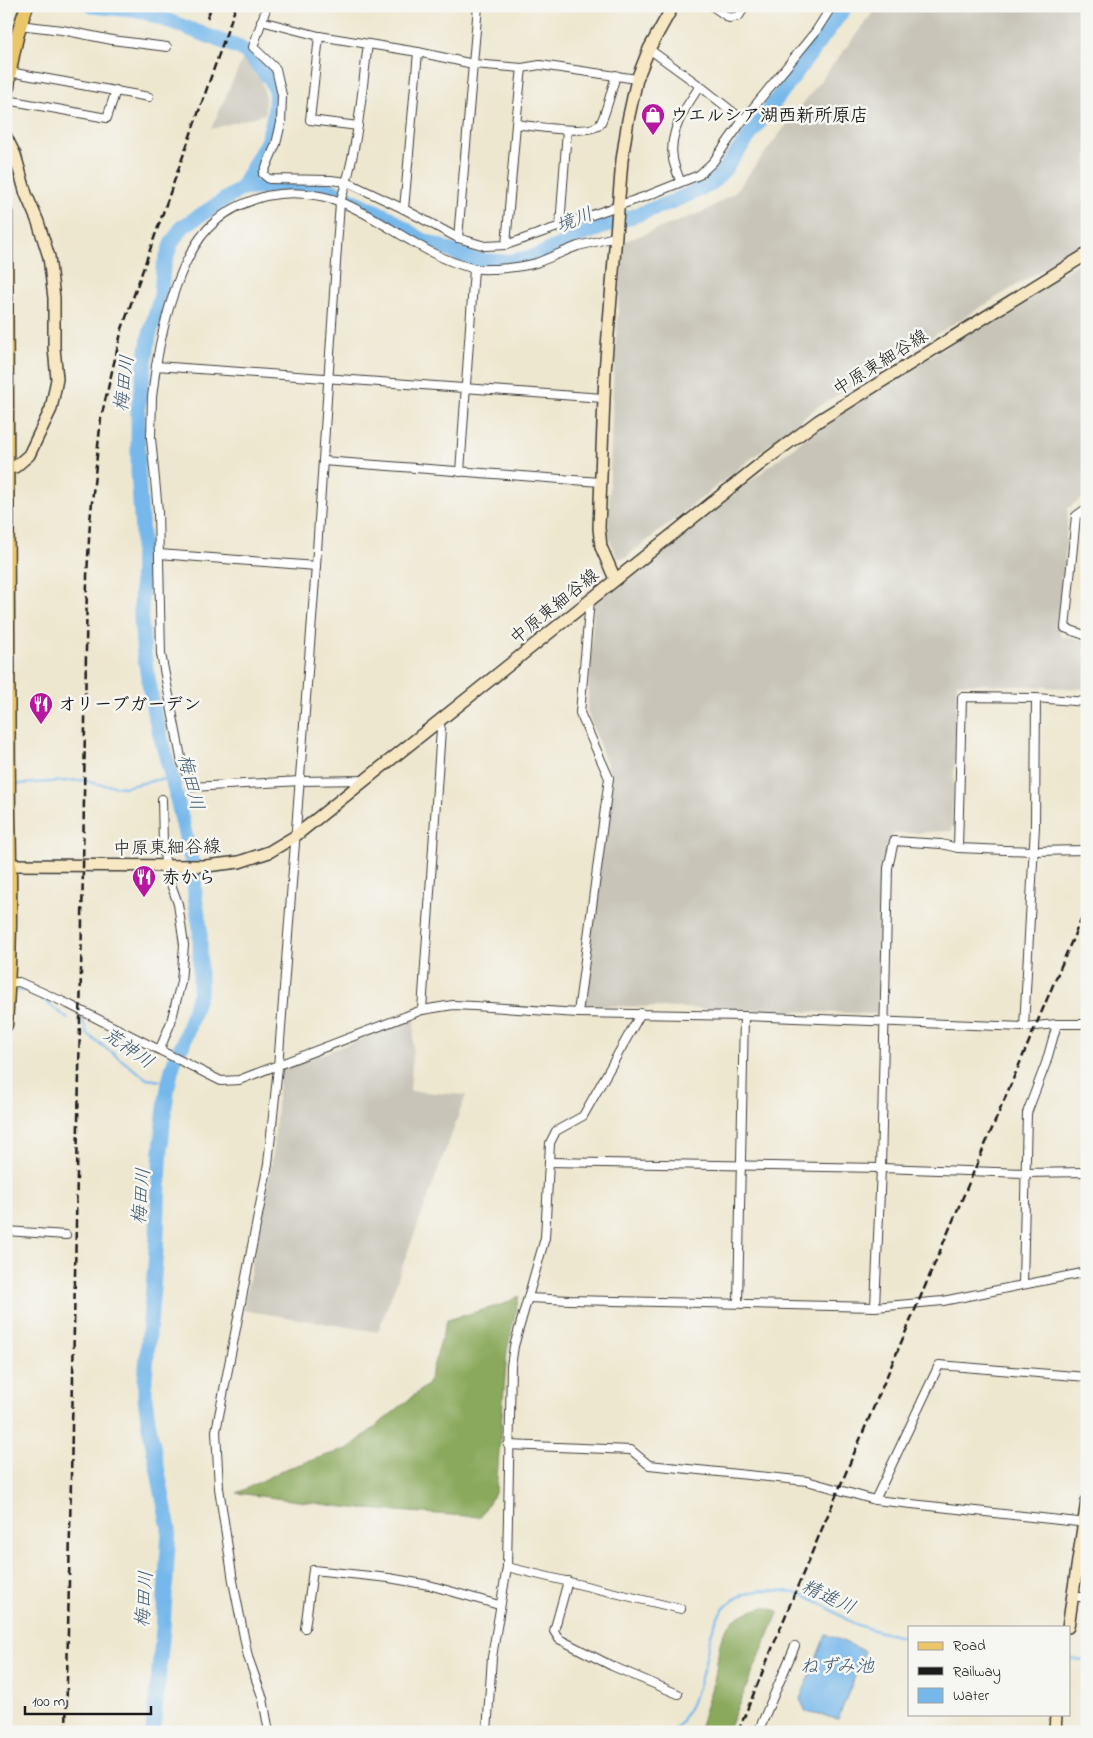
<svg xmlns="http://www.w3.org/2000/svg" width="1093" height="1738" font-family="'Indie Flower','Klee One',sans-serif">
  <rect width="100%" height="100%" fill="#f6f6f2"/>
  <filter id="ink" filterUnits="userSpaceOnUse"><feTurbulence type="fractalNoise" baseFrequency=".02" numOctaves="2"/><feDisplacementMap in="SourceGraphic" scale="10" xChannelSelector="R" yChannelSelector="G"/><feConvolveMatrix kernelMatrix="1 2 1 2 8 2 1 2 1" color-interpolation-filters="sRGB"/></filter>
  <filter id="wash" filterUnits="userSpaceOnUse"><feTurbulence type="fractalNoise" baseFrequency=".0096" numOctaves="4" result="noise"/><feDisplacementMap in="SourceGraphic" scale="20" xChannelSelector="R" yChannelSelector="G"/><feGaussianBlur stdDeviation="1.12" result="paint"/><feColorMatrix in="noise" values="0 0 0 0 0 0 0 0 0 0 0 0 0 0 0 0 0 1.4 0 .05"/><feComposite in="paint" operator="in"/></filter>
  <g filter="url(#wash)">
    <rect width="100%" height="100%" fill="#eee7cf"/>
    <!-- industrial -->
    <g fill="#c8c4b8">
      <path d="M878,6H1087V242L816,408L625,558H617L608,535L613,383L623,242L705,211L734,193Z"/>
      <path d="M243,58L259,74L261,79L265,95V114L211,129Z"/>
      <path d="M1087,257V495L1068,508L1060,636L1087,640V689L957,683L952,831L893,834L882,866L878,1014L583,1005L581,1002L611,776L587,711L594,603L826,422Z"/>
      <path d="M415,1019L410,1091L466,1095L378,1332L243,1310L273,1156L280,1070Z"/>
    </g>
    <!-- forest -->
    <g fill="#8aa95c" stroke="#53623c">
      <path d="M519,1296L507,1351L496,1491L480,1517L352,1508L237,1493L288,1468L349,1448L428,1384L447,1320L504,1304Z"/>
      <path d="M764,1607L779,1611L727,1732H698C703,1715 709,1697 714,1680C719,1661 716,1636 732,1622C740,1614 754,1610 764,1607Z"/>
    </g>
    <!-- water -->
    <path fill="#76b8eb" stroke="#496a84" d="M826,1634L865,1651L838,1719L806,1712L800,1699Z"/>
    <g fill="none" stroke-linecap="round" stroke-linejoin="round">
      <!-- stream -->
      <g stroke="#76b8eb" stroke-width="2.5">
        <path d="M248,54L251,46"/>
        <path d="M17,784L84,780L97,784L124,787L161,779L173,782"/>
        <path d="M13,991L27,990L40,997L68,1019"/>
        <path d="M83,1020L87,1034L147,1079L169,1082"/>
        <path d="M1069,1659L1087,1660"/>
        <path d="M674,1732C685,1717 695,1699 700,1681C706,1663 707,1644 714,1626C728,1587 771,1585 805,1596C824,1602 839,1618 858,1625C875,1631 891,1635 909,1638"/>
      </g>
      <!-- river -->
      <g stroke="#76b8eb" stroke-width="15">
        <path d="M92,6L142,11L240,48L248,54L270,79L276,91L274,116L267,142L241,189L182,227L171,244L163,268L161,295L149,337L138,410V472L142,534L141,619L144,654L154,712L173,782L194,872L195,896L200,928V991L183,1044C160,1071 159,1195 157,1235C154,1283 149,1331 145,1379V1398L148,1420L169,1529L163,1629L153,1732"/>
        <path d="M241,189L297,185L319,187L338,193L390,218L418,238L474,260L506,262L537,256L576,237L669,203L710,185L724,170L846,6"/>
      </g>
    </g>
  </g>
  <g filter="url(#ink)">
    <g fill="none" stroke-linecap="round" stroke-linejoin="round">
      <!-- street casing -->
      <g stroke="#3c3a37" stroke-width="10">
        <g id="street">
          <path d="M267,6L253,47L276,69L282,95L281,123L276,144L263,174L269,179L331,180L347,182L404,209L458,238L485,246L506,245L649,195L699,175L713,162L743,120"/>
          <path d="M712,6L729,18L739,16L745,6"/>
          <path d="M261,21L319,36L418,52L473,64L522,68L540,65L637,79"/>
          <path d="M19,25L62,30L112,40L167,47"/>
          <path d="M319,36L310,120L358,126"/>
          <path d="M649,49L700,86L743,120L816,31L832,6"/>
          <path d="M9,72L149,97"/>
          <path d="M7,100L107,118L116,90"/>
          <path d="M516,124C531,126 591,136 600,124C605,117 613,85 616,75"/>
          <path d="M680,181C678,174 674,166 673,159C668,132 686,106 700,86"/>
          <path d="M404,209L418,52"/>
          <path d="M560,226L567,130"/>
          <path d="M458,238L478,6"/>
          <path d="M506,245L516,124L522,68"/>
          <path d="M156,366C163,323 181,249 216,221C230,208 248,201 266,196C290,191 318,193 341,202C387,221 423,256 472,268C479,270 488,269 495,269C509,268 523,267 536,263C550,258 564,251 578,246C591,243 603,240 615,237"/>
          <path d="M323,461L600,482"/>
          <path d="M460,472L474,269"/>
          <path d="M1087,508L1076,516L1065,628L1087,636"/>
          <path d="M159,554L316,566"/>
          <path d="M366,780L300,781L192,787L182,763L161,654L158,511L151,438L152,397L156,366C305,378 454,386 603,398"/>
          <path d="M958,848L962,697L1036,698L1087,702"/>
          <path d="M9,983L19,982L68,1004L221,1081L239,1080L422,1010L453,1005L474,1006L578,1013L744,1016L1024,1027L1057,1024H1087"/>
          <path d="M422,1010L441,729L439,722"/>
          <path d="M578,1013L609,778L580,713L590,600"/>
          <path d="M1024,1027L1035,826L1036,698"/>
          <path d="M160,1049L171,1022L181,982L184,945L178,904L166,870L163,844L162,799"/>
          <path d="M549,1162L881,1168L1024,1173L1087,1172"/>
          <path d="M6,1231L66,1235"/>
          <path d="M1023,1284L1027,1113L1046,1063L1057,1024"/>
          <path d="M529,1298L570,1300L875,1307L943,1301L1087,1272"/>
          <path d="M738,1303L744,1016"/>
          <path d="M875,1307L881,1168L888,868L894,841L941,844L958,848L1033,851L1087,850"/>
          <path d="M508,1445L631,1450L649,1465L807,1481L875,1500L1087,1523"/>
          <path d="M875,1500L939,1365L1087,1377"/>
          <path d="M507,1567L681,1609"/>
          <path d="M568,1581L554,1631L559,1639L612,1666L678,1694"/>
          <path d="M1073,1596L1087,1598"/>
          <path d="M305,1628L313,1570L389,1578L429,1585L499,1605"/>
          <path d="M269,1732L263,1699L248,1657L233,1581L219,1488L216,1431L268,1164L278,1067L316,566L340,202C358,152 361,96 368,44"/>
          <path d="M487,1732L492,1657L507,1567L511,1366L514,1346L545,1238L550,1143L556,1131L583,1116L641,1013"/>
          <path d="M758,1732L795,1646"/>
        </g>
      </g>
      <!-- secondary casing -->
      <g stroke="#3c3a37" stroke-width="14">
        <g id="secondary">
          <path d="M6,137L15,155L26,194L38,222L49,257L54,298V348L57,379L51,409L29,455L15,467L6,468"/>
          <path d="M615,579L601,547L599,528L605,372L622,160L628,120L637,79L649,49L673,6"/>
          <path d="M10,865L206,866L239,862L269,852L294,837L759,465L818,421L1087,254"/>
          <path d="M1068,1627L1087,1501"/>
          <path d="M1055,1732L1056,1714"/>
        </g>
      </g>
      <!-- primary casing -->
      <g stroke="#3c3a37" stroke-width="15">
        <g id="primary">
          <path d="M6,106C9,71 14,39 27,6"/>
          <path d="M6,162V177"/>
          <path d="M6,212L9,812C11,883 11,954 6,1025"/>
        </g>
      </g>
      <!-- street -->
      <use href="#street" stroke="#fff" stroke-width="8"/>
      <!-- secondary -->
      <use href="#secondary" stroke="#f7e8c3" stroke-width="11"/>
      <!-- primary -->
      <use href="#primary" stroke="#ebc669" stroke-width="12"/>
      <!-- rail -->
      <g stroke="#1c1c1c" stroke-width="2.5" stroke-dasharray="8 4" stroke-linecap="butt">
        <path d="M207,18L212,6"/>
        <path d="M66,1732L83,869L87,576L90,521L101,418L122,329L236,6"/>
        <path d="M738,1732L796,1590L1087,905"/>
      </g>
    </g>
  </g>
  <!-- icons -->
  <defs>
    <g id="shop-pin" transform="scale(1.25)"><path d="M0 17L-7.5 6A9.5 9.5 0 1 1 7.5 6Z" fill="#b5179e" stroke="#f6f6f2"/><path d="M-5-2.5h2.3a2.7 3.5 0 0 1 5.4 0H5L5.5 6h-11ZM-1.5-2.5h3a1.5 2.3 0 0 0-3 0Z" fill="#fff"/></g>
    <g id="restaurant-pin" transform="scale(1.25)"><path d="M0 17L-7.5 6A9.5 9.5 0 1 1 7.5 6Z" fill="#b5179e" stroke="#f6f6f2"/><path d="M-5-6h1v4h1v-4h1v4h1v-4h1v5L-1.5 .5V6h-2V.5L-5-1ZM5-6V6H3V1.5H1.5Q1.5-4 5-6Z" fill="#fff"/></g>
  </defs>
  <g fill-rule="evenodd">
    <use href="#shop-pin" x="653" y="115"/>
    <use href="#restaurant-pin" x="41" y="704"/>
    <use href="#restaurant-pin" x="144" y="877"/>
  </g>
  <g text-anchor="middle" stroke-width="5" stroke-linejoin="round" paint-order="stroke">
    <!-- poi labels -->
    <g font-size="18" font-weight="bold" fill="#1c1c1c" stroke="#f6f6f2" text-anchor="start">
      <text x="670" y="121">ウエルシア湖西新所原店</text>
      <text x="58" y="710">オリーブガーデン</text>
      <text x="162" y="883">赤から</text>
    </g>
    <!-- street labels -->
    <g font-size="18" fill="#1c1c1c" stroke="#f6f6f2">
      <text transform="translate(880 362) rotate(-32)" y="6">中原東細谷線</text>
      <text transform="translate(554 606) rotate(-39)" y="6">中原東細谷線</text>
      <text transform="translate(167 847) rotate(-1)" y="6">中原東細谷線</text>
    </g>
    <!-- water labels -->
    <g font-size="19" font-style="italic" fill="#405a6f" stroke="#f6f6f2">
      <text transform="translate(574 219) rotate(-22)" y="7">境川</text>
      <text transform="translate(123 383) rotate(-83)" y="7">梅田川</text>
      <text transform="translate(192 782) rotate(76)" y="7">梅田川</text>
      <text transform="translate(129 1047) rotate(35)" y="7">荒神川</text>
      <text transform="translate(140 1196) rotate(-85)" y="7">梅田川</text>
      <text transform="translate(829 1596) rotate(25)" y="7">精進川</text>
      <text transform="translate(143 1599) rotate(-86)" y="7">梅田川</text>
      <text x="837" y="1672">ねずみ池</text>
    </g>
  </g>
  <!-- margin -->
  <rect width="1093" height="1738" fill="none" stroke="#f6f6f2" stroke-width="25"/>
  <!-- legend -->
  <rect x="908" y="1626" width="162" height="90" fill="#f6f6f2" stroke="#9f9f9c"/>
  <rect x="918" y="1642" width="25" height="8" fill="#ebc669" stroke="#9f9f9c"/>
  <text x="953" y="1650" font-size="15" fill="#1c1c1c">Road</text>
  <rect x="918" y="1667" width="25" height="8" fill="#1c1c1c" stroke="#9f9f9c"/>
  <text x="953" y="1676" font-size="15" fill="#1c1c1c">Railway</text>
  <rect x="918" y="1688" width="25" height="15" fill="#76b8eb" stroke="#9f9f9c"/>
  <text x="953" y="1700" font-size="15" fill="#1c1c1c">Water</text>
  <!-- scale -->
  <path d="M25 1706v8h126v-8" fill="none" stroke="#1c1c1c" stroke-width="2.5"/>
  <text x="32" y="1706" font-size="15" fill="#1c1c1c" stroke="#f6f6f2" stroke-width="4" paint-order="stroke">100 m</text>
</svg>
